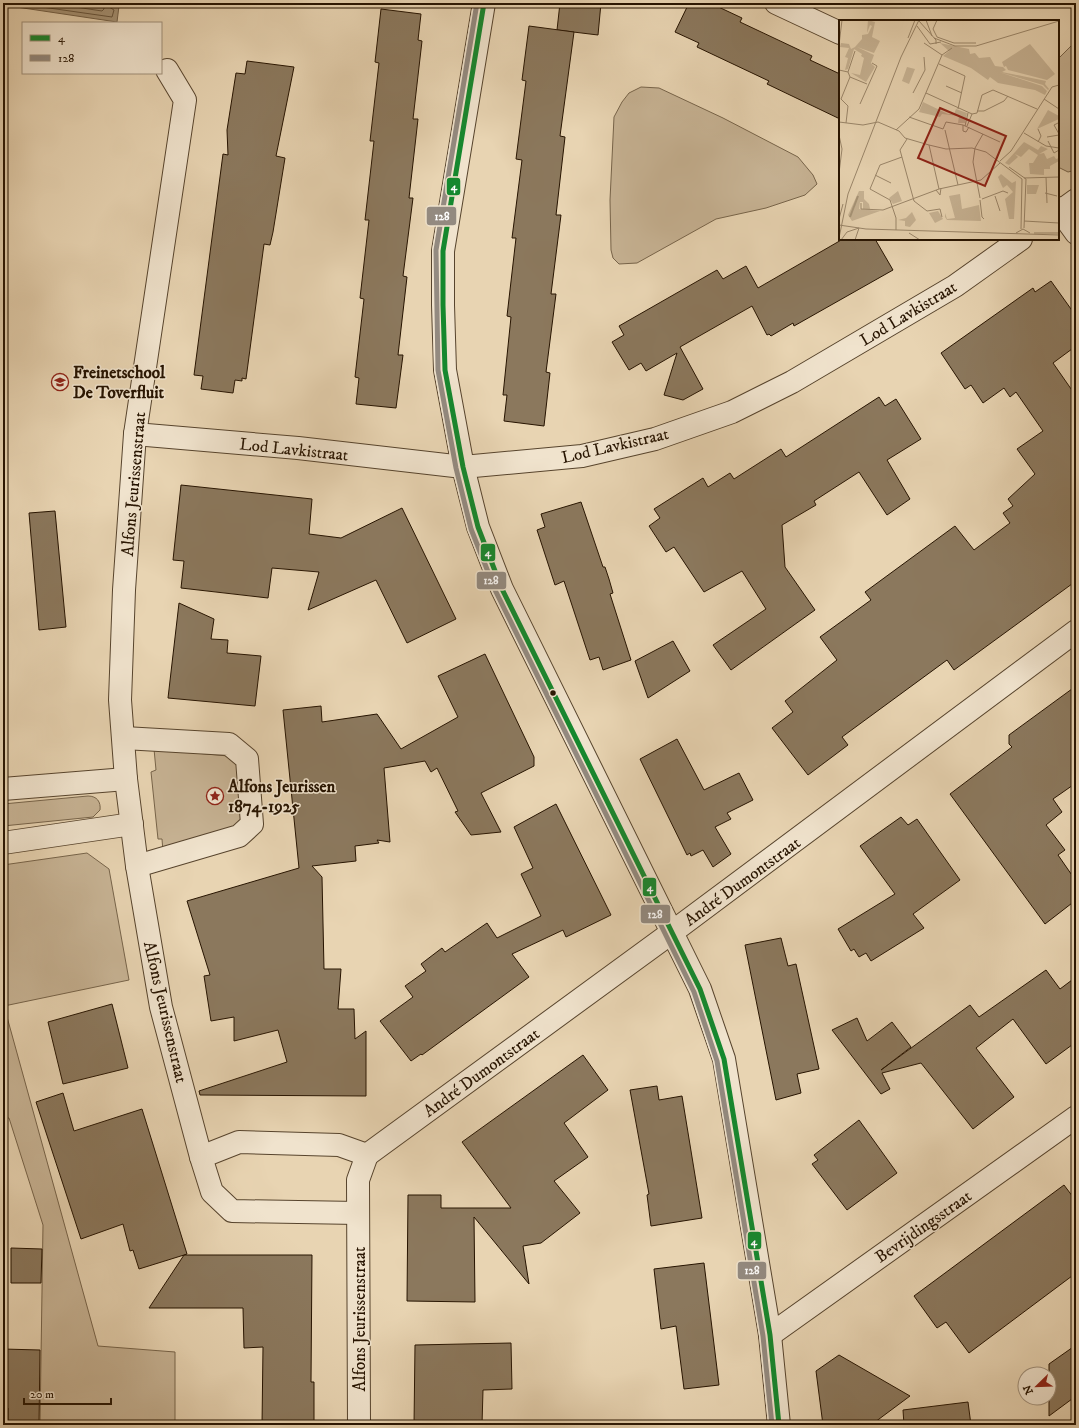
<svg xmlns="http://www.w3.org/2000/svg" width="1079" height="1428" font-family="'IM FELL DW Pica',serif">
  <rect width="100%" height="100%" fill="#e8d4b2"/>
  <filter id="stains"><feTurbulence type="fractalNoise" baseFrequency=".005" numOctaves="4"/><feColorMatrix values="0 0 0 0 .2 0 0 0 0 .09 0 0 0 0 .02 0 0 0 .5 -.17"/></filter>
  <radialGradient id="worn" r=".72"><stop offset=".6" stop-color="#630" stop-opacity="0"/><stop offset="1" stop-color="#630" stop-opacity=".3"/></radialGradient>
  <!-- green -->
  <g fill="#c7b394" stroke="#77644a">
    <path d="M1076,41V170L1068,172L1058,167V59Z"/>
    <path d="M641,87L659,88L723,118L798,157L813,175L817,184L805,195L766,208L716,219L637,263L619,264L613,258L611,250L610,200L614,117L622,102L629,93Z"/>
    <path d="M154,749L228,756L236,761L242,824L163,852L162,839H158L151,772L156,770Z"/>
    <path d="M88,796C97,796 101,802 100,810L93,817L3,826V804Z"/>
    <path d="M87,853L109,869L129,980L4,1006L98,1346L175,1352V1425H40L43,1225L9,1118H3V865Z"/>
  </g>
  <!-- water -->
  <path fill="#a69376" stroke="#736047" d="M3,3H99L119,6L117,22L3,5Z"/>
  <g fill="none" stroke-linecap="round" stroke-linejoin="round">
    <!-- shore -->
    <g stroke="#66543c" stroke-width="1">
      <path d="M14,3L112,17L114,10L109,7L108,3"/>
      <path d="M49,3L102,11L104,9L103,3"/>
    </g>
  </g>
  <!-- building -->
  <g fill="#8b785d" stroke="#271401">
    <path d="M560,3H601L598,35L557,30Z"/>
    <path d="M689,3H710L742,18L740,22L812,56L810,60L840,74V119L767,84L769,81L697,47L699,43L675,32Z"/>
    <path d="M381,9L421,14L418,40L422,41L413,119H418L409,198H413L403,276L407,277L398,355H403L396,408L356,404L359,378L355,377L364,299L360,298L369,220H365L374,141H370L379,63L375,62Z"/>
    <path d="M529,26L574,32L560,136L565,137L556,215H561L551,294H556L546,372L550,373L544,426L504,421L507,395H503L511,317L507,316L516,238H512L522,160L516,159L526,81L522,80Z"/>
    <path d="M247,61L294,67L276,156L285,158L273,232L270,245L264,244L246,379L242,378V381L235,380L233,393L201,389L203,376L194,375L223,154L228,155L227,130L236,73L245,74Z"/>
    <path d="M843,239H875L893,270L794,326L793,323L771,336L769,334L767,335L752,306L680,347L703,389L683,400L664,395L677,353L646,371L641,363L629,370L612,342L624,335L619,326L717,270L723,279L746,266L758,288Z"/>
    <path d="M1051,281L1076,316V346L1053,363L1076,396V581L954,670L947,660L842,737L848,745L808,775L772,728L793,712L785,701L837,660L820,637L871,600L865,592L955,526L974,550L1010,523L1003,513L1013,506L1008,499L1035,474L1017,449L1043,431L1016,392L1010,397L1004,388L983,403L971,385L965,389L941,353L1033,288L1035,292Z"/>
    <path d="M879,397L885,406L896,399L921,439L887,460L910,499L887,515L859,472L814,501L816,505L782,525L785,567L815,610L731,670L713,645L766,609L742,571L704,592L674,547L666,552L649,526L660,518L654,509L703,478L708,487L730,473L734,479L781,449L786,457Z"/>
    <path d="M181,485L312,499L309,534L341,538L402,508L456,619L407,643L376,580L308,610L319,572L272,568L268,598L181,588L184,561L173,560Z"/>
    <path d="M581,502L603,567H605L609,579L613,593L610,594L631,660L603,670L599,657L590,660L564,581L555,585L537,530L545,527L541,514Z"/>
    <path d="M55,511L66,627L39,630L29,513Z"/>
    <path d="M179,603L214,619L211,639L228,640L227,653L261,656L255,706L168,698Z"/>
    <path d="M673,641L690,671L648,698L635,661Z"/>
    <path d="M485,654L534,757V766L481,793L501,832L471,835L455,812L458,811L437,768L431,772L425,761L384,768L390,842L377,840L379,843L355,846L356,861L312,866L322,877L324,969H341L338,1009H354L355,1039L366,1031V1096L200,1095L199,1091L287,1062L278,1030L234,1041V1017L211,1021L204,976L210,975L187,901L299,868L283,710L321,706L322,722L377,714L401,749L458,717L438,676Z"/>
    <path d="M1076,686V783L1053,799L1062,812L1046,825L1065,850L1058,855L1076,881V900L1045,924L950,794L1012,747L1009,744V735Z"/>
    <path d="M677,739L704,790L739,773L753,800L727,813L731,819L715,827L731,854L713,867L703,850L691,856L690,853L687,855L640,759Z"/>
    <path d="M556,804L611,915L566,937L563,930L512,954L529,977L422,1055L421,1054L411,1061L380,1021L413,997L405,986L426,971L421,964L442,948L445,952L487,923L497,938L541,916L521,874L533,868L514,827Z"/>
    <path d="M901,817L908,825L917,819L960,880L913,914L924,928L871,961L866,953L859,957L854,949L851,951L838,929L895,894L860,846Z"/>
    <path d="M781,938L788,966L796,964L819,1069L797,1074L801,1093L776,1100L745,945Z"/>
    <path d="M1046,970L1060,989L1076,977V1042L1046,1064L1013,1019L976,1048L1014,1097L973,1129L921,1063L882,1073L890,1089L881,1094L832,1030L857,1018L867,1041L892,1022L911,1047L881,1070L970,1005L979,1017Z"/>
    <path d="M112,1004L128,1068L63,1084L48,1022Z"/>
    <path d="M583,1055L608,1090L564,1123L588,1157L554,1181L580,1213L541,1243L523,1246L529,1284L474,1217L475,1302L407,1301L408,1195H441V1208H511L462,1142Z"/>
    <path d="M657,1086L659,1100L682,1096L702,1218L651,1226L647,1195L649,1194L630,1090Z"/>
    <path d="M63,1093L74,1131L142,1109L187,1254L184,1255H312L311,1382H314V1425H262L263,1347L244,1348L243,1308H149L184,1255L139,1269L133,1250L130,1251L123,1224L81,1239L36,1102Z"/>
    <path d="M859,1120L897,1173L847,1210L812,1164L818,1160L814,1155Z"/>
    <path d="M1064,1185L1076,1201V1273L969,1353L946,1322L937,1328L914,1296Z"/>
    <path d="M11,1248L42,1249L41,1283H11Z"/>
    <path d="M704,1263L719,1385L684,1389L676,1326L661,1329L654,1269Z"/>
    <path d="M511,1343L512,1389L483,1390L482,1425H414L415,1345Z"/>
    <path d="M1076,1345V1396L1049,1416V1364Z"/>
    <path d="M3,1349L40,1350L39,1425H8V1408H3Z"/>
    <path d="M839,1355L910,1396L871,1425H823L816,1371Z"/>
    <path d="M968,1402L971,1425H904L903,1410Z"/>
  </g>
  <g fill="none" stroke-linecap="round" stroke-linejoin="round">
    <!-- minor casing -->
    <g stroke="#57442d" stroke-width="24">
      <g id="minor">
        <path d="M484,3L443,251V305L445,370L463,467L478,527L502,589L700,989L724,1059L770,1335L779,1425"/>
        <path d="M776,3L840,33"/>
        <path d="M167,70L185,100L135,434L124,590L120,700L126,779L137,866L161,1007L201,1157L212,1192L232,1211L358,1213"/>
        <path d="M1058,208L1076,233"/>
        <path d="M1058,213L1076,200"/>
        <path d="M135,434L298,448L463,467L582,456L655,439L732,412L792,382L955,286L1021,239"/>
        <path d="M124,738L229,744L247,759L252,824L239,836L137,866"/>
        <path d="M3,789L126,779"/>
        <path d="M3,843L132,824"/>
        <path d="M367,1155L671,933L1076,631"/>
        <path d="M201,1157L239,1142L339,1145L367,1155"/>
        <path d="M770,1335L1076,1117"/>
        <path d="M359,1425L358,1180L367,1155"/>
      </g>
    </g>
    <!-- minor -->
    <use href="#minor" stroke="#f0e3cd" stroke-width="22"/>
    <!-- bus-1 casing -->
    <g stroke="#f0e3cd" stroke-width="8">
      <path id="bus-1" d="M484,3L443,251V305L445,370L463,467L478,527L502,589L700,989L724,1059L770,1335L779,1425"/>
    </g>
    <!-- bus-2 casing -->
    <g stroke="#f0e3cd" stroke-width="8">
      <path id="bus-2" d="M477,3L436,250L438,370L456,468L471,529L496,592L694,992L717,1061L763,1336L772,1425"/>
    </g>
    <!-- bus-1 -->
    <use href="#bus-1" stroke="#15882e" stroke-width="5"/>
    <!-- bus-2 -->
    <use href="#bus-2" stroke="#938a80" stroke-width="5"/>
  </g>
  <!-- icons -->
  <defs>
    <g id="school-ring" transform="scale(0.9)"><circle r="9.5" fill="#f0e3cd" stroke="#8f2418" stroke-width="1.5"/><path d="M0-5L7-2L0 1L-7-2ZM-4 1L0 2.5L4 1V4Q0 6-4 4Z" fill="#8f2418"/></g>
    <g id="sight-ring" transform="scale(0.9)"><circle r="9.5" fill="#f0e3cd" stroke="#8f2418" stroke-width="1.5"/><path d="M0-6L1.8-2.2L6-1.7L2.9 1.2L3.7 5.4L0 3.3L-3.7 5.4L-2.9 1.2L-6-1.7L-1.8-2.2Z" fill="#8f2418"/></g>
  </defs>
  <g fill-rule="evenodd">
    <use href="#school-ring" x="60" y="382"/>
    <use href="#sight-ring" x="215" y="796"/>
  </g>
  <!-- markers -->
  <circle fill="#271401" stroke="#f0e3cd" stroke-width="1.5" cx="553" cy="693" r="3.5"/>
  <g text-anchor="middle" stroke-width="3" stroke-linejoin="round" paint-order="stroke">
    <!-- street labels -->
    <g font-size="17" fill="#271401" stroke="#f0e3cd">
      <text transform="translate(908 313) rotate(-31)" y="6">Lod Lavkistraat</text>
      <text transform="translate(615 445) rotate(-13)" y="6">Lod Lavkistraat</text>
      <text transform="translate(294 449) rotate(6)" y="6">Lod Lavkistraat</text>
      <text transform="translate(133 484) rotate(-85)" y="6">Alfons Jeurissenstraat</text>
      <text transform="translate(742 881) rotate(-36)" y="6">André Dumontstraat</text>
      <text transform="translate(166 1012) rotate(77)" y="6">Alfons Jeurissenstraat</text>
      <text transform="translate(481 1072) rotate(-36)" y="6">André Dumontstraat</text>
      <text transform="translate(923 1226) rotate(-35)" y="6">Bevrijdingsstraat</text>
      <text transform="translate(359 1319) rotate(-90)" y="6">Alfons Jeurissenstraat</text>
    </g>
    <!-- poi labels -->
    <g font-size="17" font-weight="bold" fill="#271401" stroke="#f0e3cd" text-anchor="start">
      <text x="73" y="378">Freinetschool<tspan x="73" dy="20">De Toverfluit</tspan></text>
      <text x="228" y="792">Alfons Jeurissen<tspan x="228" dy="20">1874-1925</tspan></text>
    </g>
  </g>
  <!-- overview -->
  <g transform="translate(839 20)">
    <rect width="220" height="220" fill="#e8d4b2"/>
    <path d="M29,0L36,2L33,17L41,21L35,33L18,27L35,35L32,43L36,47L27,62L12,53L21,55L25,38L22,36L23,34L15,29L9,49L6,50L9,38L6,37L10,28L1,27L2,23L10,24L12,29L16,27L23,19V15L29,14L33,6L31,5L28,13ZM101,23L130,29L131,34L136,33L140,38L151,37L156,46L164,47L167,50L163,52L207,61L206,64L210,69L209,70L204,65L160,52L203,66L208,71L206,75L196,70L159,63L151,57L149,60L132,48L104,36L110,31ZM191,24L216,54L208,60L169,50L167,46L165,47L163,42ZM68,47L76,49L70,64L63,61ZM84,82L109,94H115L117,89L128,93L126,103H119L120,96L103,94L101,97L80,92ZM209,90L220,96V99L198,109ZM185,122L199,130L202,126L209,129L200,134L205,133L208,139L215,136L217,139L220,138V141L211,146V149H205V155L191,154L190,143H194L199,135L190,129L182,137L176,134L179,137L170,145L166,143ZM162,154L173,163L177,161L175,199H170L166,179L174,172L168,165L164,168L162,164L159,157ZM188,165H200L197,174H188ZM20,171H25V179L30,184L31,189H24V182H21L20,189L41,191L13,201L9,195ZM59,171L63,181L54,184L50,178ZM121,174L123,189L140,185L142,201L108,200L106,197V193L108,199L116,198L110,176ZM99,191L104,199L96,203L90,193ZM73,192L77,200L71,207L66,206V201L59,200L67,198Z" fill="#c7b394"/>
    <path fill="none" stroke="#a69376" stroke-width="2" d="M11,197L19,176"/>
    <path fill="none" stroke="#9b876b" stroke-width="1" d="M87,0L93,16M98,0L94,9L98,17L115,23H137M80,1L97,20V24M78,6L91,24L102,22M69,18L76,0M95,18L116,26H137L220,1M85,23L103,35M0,25L3,0M100,44L126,56L119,89M0,50L9,52L11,57L2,79L9,86L7,103M9,52L16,31M11,57L28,64M107,66L123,73M74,73L86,50L85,37M87,73L133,94L138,93L143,75L154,70L198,89M205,79L220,89M21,84L38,46L33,43M138,91H145L165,81L169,76M70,97L104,109M0,102L24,105L39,102L60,111L66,118L90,125L107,129L133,128L147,132L183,159L182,209M219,103L215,105L220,114M124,105V111L127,112L130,107M126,106L129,93M128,106L133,94M104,109L107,102L124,105L161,122M199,109L202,116L199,122M57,110L80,89L103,35L113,28M106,110L119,165M185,113L207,126L220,128M0,115L3,129L0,153M208,117L220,115M68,119L61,130L75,181L88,191L101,189L103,197M209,121L215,133L220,130M90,125L100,169M161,141L172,131L213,67L220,65M170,147L187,159L185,208M36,155L52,163M207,157L208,183M185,158L220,157M97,170L101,175L102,168M206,173L218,176M156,176L161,191M141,178L134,142L136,128L144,114M143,179L164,171L169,173M141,180L143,197L145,199M22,183V189L44,190L100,169L142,160L161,143M0,199L4,184M185,201L220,203M0,205L27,209L220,215M57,210V198L51,180L31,169L41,145L63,137M70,213L81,220M177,213L184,209L191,213M195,213H220M0,218L9,174L62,37L80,0M2,220L8,212L20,208M16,220L20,208"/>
    <path fill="#8f2418" fill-opacity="0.15" stroke="#8f2418" stroke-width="2" d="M101,88L167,116L146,166L79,138Z"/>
    <rect width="220" height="220" fill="none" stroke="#271401" stroke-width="2"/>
  </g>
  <g stroke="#f0e3cd" stroke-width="1.5">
    <rect x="446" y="177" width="15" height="19" rx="4" fill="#15882e"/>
    <rect x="426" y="206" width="31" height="20" rx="4" fill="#938a80"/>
    <rect x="480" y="543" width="16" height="19" rx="4" fill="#15882e"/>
    <rect x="476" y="571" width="31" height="19" rx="4" fill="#938a80"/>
    <rect x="642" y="877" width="15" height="20" rx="4" fill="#15882e"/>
    <rect x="640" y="904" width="31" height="20" rx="4" fill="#938a80"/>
    <rect x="747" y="1231" width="15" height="19" rx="4" fill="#15882e"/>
    <rect x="737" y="1261" width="30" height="19" rx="4" fill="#938a80"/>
  </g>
  <g font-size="11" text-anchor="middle" font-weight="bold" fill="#fff">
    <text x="454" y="190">4</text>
    <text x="442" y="220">128</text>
    <text x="488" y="556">4</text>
    <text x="491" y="584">128</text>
    <text x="650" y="891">4</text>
    <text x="655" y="918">128</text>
    <text x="754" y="1245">4</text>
    <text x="752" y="1274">128</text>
  </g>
  <!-- margin -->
  <rect width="1079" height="1428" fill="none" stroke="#e8d4b2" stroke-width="16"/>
  <rect x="4" y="4" width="1071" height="1420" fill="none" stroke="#271401" stroke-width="2"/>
  <rect x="8" y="8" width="1063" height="1412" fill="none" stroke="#271401"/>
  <!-- legend -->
  <rect x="22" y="22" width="140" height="52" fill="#f0e3cd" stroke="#a0907b"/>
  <rect x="30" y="35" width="20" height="6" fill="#15882e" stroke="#a0907b"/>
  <text x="58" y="42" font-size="12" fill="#271401">4</text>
  <rect x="30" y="55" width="20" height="6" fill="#938a80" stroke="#a0907b"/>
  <text x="58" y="62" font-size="12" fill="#271401">128</text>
  <!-- north arrow -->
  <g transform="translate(1037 1386) rotate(247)"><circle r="19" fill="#f0e3cd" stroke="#a0907b"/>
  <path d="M0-3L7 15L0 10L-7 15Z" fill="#8f2418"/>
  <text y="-6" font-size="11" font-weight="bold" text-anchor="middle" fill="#271401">N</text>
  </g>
  <!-- scale -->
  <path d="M24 1398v6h87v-6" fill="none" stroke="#271401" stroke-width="2"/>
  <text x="30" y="1398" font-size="12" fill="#271401" stroke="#f0e3cd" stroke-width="3" paint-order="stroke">20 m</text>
  <rect width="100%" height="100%" filter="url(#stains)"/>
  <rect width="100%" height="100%" fill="url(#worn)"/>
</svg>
